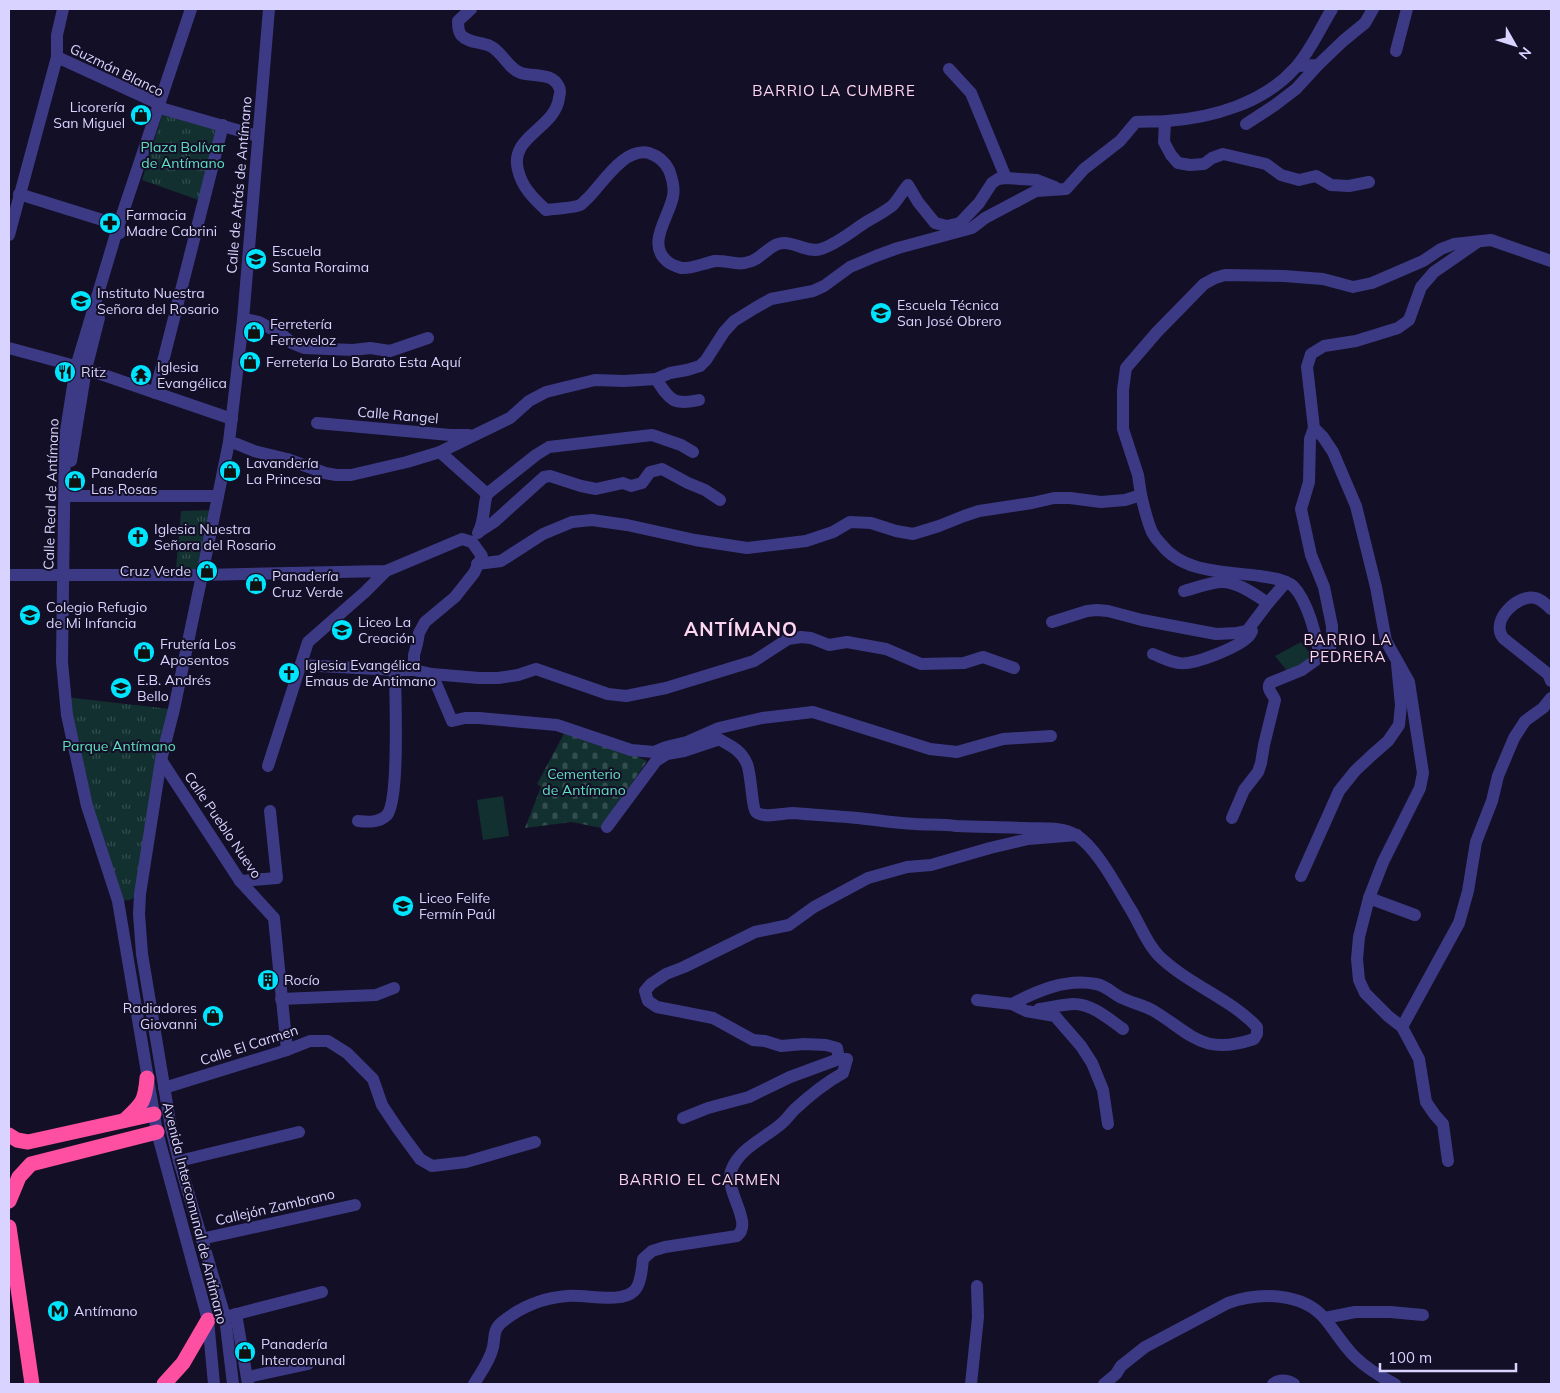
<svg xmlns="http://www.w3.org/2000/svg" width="1560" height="1393" font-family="Mulish,sans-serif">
  <defs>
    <pattern id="cemetery-stones" width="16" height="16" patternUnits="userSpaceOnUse" patternTransform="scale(1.25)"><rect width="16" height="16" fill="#12302f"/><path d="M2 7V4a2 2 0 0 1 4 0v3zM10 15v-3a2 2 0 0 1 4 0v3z" fill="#344d4e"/></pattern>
    <pattern id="park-tufts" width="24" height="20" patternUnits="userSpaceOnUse" patternTransform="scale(1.25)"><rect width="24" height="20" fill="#12302f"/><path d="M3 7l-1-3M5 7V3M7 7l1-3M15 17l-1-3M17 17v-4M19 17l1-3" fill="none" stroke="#344d4e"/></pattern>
  </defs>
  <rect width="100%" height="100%" fill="#130f26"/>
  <!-- cemetery -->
  <path fill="url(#cemetery-stones)" d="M566,730L605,742L647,761L601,828L572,822L525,828L541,787L537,784Z"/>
  <!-- park -->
  <g fill="url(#park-tufts)">
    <path d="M164,109L223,125L204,202L142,180Z"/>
    <path d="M216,510L202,575L176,569L181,511Z"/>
    <path d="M65,697L170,709L140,894L130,900L118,901L70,727Z"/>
  </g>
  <!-- pitch -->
  <g fill="#12302f">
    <path d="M1301,642L1314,658L1288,672L1275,656Z"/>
    <path d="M503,796L509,836L483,840L477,800Z"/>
  </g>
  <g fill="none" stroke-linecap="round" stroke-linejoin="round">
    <!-- minor -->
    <g stroke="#3d3a85" stroke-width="12">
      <path d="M191,9L118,227L76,367L65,437L62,662L67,715L87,806L118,901L157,1132L208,1320L214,1384"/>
      <path d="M471,9L458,21C458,26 458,31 461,35C468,43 481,42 490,46C503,52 507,68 521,73C534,77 552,72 559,87C561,90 560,94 559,98C555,129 509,136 518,170C522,187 533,198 546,210C553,209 574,208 580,205C583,204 585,200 588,198C603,183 624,147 649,153C658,156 665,162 669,170C672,178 675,187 673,196C670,216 645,244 668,262C670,264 678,267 681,268C693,269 704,263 715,261C729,260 736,267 752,261C764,256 771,243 784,243C797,243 808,253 821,249C837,244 852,231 866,222C875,217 884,212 892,206C898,200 902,192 908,185L918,202L935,223L947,226L960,223L979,203L992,183L998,179L1006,178L1037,180L1055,187"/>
      <path d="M1396,51L1407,9"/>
      <path d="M57,57L153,101L164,109L258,136"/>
      <path d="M1297,66L1318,65L1343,41L1365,23L1373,9"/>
      <path d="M949,69L971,93L1006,178"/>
      <path d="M1165,122L1164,142L1171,155L1178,163L1190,165L1204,164L1212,158L1223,154L1266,164L1281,175L1299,180L1316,176L1331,185L1349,186L1369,182"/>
      <path d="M1246,124L1275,105L1296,89L1318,65"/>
      <path d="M19,194L112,223L118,227L120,233"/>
      <path d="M9,235L57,57V35L63,9"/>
      <path d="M243,320H250L259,322L281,334L292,343L304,348L353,350L370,348L390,351L428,338"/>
      <path d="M9,348L86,369L232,419"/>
      <path d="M656,379C669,399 673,406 699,400"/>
      <path d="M155,393L223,125"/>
      <path d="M317,423L450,435H469"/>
      <path d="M229,442L237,444L254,451L287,459L325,473L336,475H351L407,462L440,452L510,418L529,401L546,392L595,380L624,381L656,379L670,373L687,370L700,366L706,360L724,332L734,321L755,308L771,299L813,291L824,286L850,267L876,256L898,248L972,228L985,218L1036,191L1066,189L1084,169L1120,141L1136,122C1146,121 1157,122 1167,121C1212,118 1264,103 1295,68C1310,52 1321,27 1332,9"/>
      <path d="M440,452L487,494C483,507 485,521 478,533"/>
      <path d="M71,461L86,369L99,318"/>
      <path d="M487,494L536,455L549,447L652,435L681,445L693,452"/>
      <path d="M1141,495C1144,507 1147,521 1152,532C1154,536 1158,541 1161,544C1184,574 1226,571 1260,576C1271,578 1285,579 1293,586C1308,601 1317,638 1320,657L1330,648L1332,638V626L1324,587L1311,555L1301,509L1309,482L1310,439L1314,428"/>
      <path d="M70,496H218"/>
      <path d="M480,531L494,522L544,477L550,476L581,486L596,489L623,483L631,486L642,483L650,472L662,469L688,483L705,490L720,500"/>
      <path d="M477,564L501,561L543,534L572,522L592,520L627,525L695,540L747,548L806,541L833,532L850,522L871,523L896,531L913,534L939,526L964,516L979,511L1032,503L1054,498H1070L1101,502L1125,500L1141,495L1138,475L1123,429V390L1126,368L1157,332L1204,284L1215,278L1225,275L1284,276L1323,279L1353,287L1372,283L1423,261L1441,249L1454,244L1491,240L1551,261"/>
      <path d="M9,575H202L386,571L462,539L472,542"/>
      <path d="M1184,591C1196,588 1208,583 1220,582C1237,581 1254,594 1268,603"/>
      <path d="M1551,609C1547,605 1541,599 1535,598C1518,594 1490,620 1503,638L1548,674L1551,681"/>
      <path d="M1052,622L1087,611L1097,610L1108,611L1142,620L1216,634L1237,633L1247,631L1268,603L1286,582"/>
      <path d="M1153,654C1161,657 1170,662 1179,663C1193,666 1238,647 1248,637C1249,636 1252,632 1252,631"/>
      <path d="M301,665L395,670H414L432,674L479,678H498L518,675L536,669L608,694L626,696L666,688L754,661L788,639L801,637L811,638L829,645L847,642L886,649L921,664L964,663L983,657L1014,668"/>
      <path d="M414,670V655L417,644L419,633L425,622L455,597L474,573L482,556L472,542"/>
      <path d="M432,674L452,721L465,718H479L557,725L631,750L654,752L666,747L687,742L719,728L762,718L813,712L930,749L957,752L1003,739L1051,736"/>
      <path d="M710,733C723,744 739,745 747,764C751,773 752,808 756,812C764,819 783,813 793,813C815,815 836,816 858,818C877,820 896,823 915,824C929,825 942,824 956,826C979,827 1002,827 1025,828C1041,829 1062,826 1076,835C1096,847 1116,885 1128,905C1139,921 1145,942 1159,956C1189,985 1230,998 1257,1027V1034L1254,1039C1203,1056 1193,1035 1154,1011C1144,1005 1132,1003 1122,998C1113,994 1107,986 1096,984C1066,978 1037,991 1012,1004"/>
      <path d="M161,760L240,881L274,918L287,1050"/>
      <path d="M268,766L308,642L365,592L386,571"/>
      <path d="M1232,818L1244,790L1258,772L1261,763L1264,745L1275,700C1273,694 1266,689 1270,683L1302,670L1320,657"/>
      <path d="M358,821C368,822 379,823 387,815C400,799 395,695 395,670"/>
      <path d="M607,827L656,761L667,754L684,751L717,740"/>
      <path d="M1301,876L1339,791L1355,771L1372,755L1388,741L1399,725L1401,705L1397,664"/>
      <path d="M240,881L277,878L270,811"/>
      <path d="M1369,898L1415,915"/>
      <path d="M281,999L376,995L394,988"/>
      <path d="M977,1000L1012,1004L1026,1011L1055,1016L1081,1046L1092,1063L1103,1090L1108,1124"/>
      <path d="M1039,1009C1050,1008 1063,1004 1074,1004C1092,1004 1109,1019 1123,1029"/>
      <path d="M1402,1027L1459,923L1468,891L1476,842L1492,801L1498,776L1514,738L1525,721L1543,708L1551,698"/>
      <path d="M164,1088L287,1050L310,1041H328L347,1053L373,1079L382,1105L398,1129L420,1159L432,1166L466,1162L535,1142"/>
      <path d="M683,1118L708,1108L749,1097L790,1077L839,1059"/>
      <path d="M179,1161L299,1132"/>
      <path d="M1448,1161L1443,1124L1435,1115L1426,1102L1419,1059L1402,1027L1388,1016L1365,993L1359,980L1357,959L1359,937L1369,898L1383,862L1420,788L1423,773L1409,682L1386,641L1376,587L1356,506L1333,452L1323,437L1314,428L1307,367L1311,354L1324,346L1356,341L1398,328L1409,320L1421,287L1434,272L1476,243"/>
      <path d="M201,1239L355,1205"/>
      <path d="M236,1314L248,1384"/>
      <path d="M225,1317L322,1292"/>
      <path d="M1325,1318L1355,1312H1390L1423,1315"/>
      <path d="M248,1377L308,1364"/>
      <path d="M233,1384L225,1317L179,1161L171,1128L142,954L139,914L140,894L161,760L174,709L202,575L229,442L243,320L269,9"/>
      <path d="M474,1384C481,1372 490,1361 493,1347C495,1338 493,1330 501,1323C520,1307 543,1298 567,1296C585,1294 621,1304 634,1291C641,1285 642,1268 643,1259L652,1251L665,1247L737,1236C754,1223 724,1191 731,1171C738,1149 765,1138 781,1124C786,1120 790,1114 794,1110C809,1096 825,1083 843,1073L847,1059H839L837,1048L826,1045L804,1044L781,1046L765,1041L753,1040L713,1018L657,1007L648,1001L645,991L651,984L666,974L684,967L755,932L789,925L814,907L868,878L907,867L931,865L990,848L1028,839L1077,835"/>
      <path d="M971,1384L978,1317L977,1286"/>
      <path d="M1104,1384L1116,1374L1121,1366L1145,1347L1228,1303C1259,1292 1303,1292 1325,1319C1335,1331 1343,1345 1354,1356C1365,1367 1381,1377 1395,1384"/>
      <path d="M1273,1384C1280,1379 1287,1380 1294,1384"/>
    </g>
    <!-- highway -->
    <g stroke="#ff4fa3" stroke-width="15">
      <path d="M125,1120C142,1104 145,1102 147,1078"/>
      <path d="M9,1135L17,1140L28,1142L154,1114"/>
      <path d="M9,1201L19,1177L31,1164L157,1132"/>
      <path d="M9,1227L32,1384"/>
      <path d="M164,1384L183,1363L208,1320"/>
    </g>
  </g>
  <!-- icons -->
  <defs>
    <g id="shop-disc" transform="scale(1.125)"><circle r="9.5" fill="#00e5ff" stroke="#130f26"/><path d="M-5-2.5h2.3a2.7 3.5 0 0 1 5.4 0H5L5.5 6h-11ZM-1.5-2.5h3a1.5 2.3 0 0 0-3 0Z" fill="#111"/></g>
    <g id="pharmacy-disc" transform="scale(1.125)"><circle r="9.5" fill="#00e5ff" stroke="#130f26"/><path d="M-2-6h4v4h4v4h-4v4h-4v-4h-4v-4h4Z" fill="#111"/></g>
    <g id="school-disc" transform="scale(1.125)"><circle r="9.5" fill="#00e5ff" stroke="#130f26"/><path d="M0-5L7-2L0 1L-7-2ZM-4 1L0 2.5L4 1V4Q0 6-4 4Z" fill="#111"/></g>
    <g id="university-disc" transform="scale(1.125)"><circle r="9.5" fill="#00e5ff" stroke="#130f26"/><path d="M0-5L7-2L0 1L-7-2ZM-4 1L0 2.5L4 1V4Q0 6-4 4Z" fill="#111"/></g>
    <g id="restaurant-disc" transform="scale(1.125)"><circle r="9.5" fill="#00e5ff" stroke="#130f26"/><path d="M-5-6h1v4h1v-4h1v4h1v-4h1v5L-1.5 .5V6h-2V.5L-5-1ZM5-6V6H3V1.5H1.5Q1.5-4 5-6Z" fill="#111"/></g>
    <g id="temple-disc" transform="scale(1.125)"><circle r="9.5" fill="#00e5ff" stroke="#130f26"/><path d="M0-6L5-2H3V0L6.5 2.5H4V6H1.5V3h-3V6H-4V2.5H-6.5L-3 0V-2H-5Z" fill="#111"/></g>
    <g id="church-disc" transform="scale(1.125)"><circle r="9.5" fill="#00e5ff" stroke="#130f26"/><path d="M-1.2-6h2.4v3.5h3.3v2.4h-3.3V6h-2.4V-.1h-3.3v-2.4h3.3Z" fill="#111"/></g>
    <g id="building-disc" transform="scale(1.125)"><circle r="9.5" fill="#00e5ff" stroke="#130f26"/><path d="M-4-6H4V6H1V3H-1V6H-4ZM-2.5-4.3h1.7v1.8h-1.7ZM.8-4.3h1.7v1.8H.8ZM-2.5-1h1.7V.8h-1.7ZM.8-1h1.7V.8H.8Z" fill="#111"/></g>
    <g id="metro-disc" transform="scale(1.125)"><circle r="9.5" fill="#00e5ff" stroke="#130f26"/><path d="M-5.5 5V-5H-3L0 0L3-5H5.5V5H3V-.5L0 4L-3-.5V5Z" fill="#111"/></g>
  </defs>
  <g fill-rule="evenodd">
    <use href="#shop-disc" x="141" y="115"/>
    <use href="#pharmacy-disc" x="110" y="223"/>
    <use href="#school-disc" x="256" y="259"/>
    <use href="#university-disc" x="81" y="301"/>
    <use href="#school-disc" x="881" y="313"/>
    <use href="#shop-disc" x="254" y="332"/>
    <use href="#shop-disc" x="250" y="362"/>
    <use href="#restaurant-disc" x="65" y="372"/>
    <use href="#temple-disc" x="141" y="375"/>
    <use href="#shop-disc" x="230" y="471"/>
    <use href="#shop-disc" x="75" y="481"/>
    <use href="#church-disc" x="138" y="537"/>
    <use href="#shop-disc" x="207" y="571"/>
    <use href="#shop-disc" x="256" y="584"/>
    <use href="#school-disc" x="30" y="615"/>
    <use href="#school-disc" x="342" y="630"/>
    <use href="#shop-disc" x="144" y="652"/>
    <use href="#church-disc" x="289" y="673"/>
    <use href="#school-disc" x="121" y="688"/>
    <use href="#school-disc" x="403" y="906"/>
    <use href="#building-disc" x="268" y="980"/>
    <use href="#shop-disc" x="213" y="1016"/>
    <use href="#metro-disc" x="58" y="1311"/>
    <use href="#shop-disc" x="245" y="1352"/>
  </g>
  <g text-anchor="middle" stroke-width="4" stroke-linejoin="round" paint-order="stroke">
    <!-- street labels -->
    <g font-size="14" fill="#d9d4ff" stroke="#130f26">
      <text transform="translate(117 70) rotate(26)" y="5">Guzmán Blanco</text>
      <text transform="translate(239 185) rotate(-85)" y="5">Calle de Atrás de Antímano</text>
      <text transform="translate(398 415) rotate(5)" y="5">Calle Rangel</text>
      <text transform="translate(51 494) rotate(-88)" y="5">Calle Real de Antímano</text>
      <text transform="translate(223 825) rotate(56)" y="5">Calle Pueblo Nuevo</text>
      <text transform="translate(249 1045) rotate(-18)" y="5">Calle El Carmen</text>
      <text transform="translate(275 1207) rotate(-13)" y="5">Callejón Zambrano</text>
      <text transform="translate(195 1213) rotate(76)" y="5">Avenida Intercomunal de Antímano</text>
    </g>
    <!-- poi labels -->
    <g font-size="14" fill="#d9d4ff" stroke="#130f26" text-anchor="start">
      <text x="125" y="112" text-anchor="end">Licorería<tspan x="125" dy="16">San Miguel</tspan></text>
      <text x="126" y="220">Farmacia<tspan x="126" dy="16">Madre Cabrini</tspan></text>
      <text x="272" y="256">Escuela<tspan x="272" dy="16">Santa Roraima</tspan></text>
      <text x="97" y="298">Instituto Nuestra<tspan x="97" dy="16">Señora del Rosario</tspan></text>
      <text x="897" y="310">Escuela Técnica<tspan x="897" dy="16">San José Obrero</tspan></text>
      <text x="270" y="329">Ferretería<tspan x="270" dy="16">Ferreveloz</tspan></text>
      <text x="266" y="367">Ferretería Lo Barato Esta Aquí</text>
      <text x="157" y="372">Iglesia<tspan x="157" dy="16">Evangélica</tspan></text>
      <text x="81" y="377">Ritz</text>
      <text x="246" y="468">Lavandería<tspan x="246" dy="16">La Princesa</tspan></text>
      <text x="91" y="478">Panadería<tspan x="91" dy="16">Las Rosas</tspan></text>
      <text x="154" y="534">Iglesia Nuestra<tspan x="154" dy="16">Señora del Rosario</tspan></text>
      <text x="191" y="576" text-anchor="end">Cruz Verde</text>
      <text x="272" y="581">Panadería<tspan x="272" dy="16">Cruz Verde</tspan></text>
      <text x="46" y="612">Colegio Refugio<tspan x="46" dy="16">de Mi Infancia</tspan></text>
      <text x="358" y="627">Liceo La<tspan x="358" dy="16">Creación</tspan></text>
      <text x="160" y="649">Frutería Los<tspan x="160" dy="16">Aposentos</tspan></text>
      <text x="305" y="670">Iglesia Evangélica<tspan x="305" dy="16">Emaus de Antimano</tspan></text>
      <text x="137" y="685">E.B. Andrés<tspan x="137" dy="16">Bello</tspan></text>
      <text x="419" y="903">Liceo Felife<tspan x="419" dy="16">Fermín Paúl</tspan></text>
      <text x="284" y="985">Rocío</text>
      <text x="197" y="1013" text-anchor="end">Radiadores<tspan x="197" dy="16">Giovanni</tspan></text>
      <text x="74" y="1316">Antímano</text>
      <text x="261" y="1349">Panadería<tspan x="261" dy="16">Intercomunal</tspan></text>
    </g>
    <!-- park labels -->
    <g font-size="14" fill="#5fe0c0" stroke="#130f26">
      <text x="183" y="152">Plaza Bolívar<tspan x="183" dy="16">de Antímano</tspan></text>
      <text x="119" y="751">Parque Antímano</text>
      <text x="584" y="779">Cementerio<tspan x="584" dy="16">de Antímano</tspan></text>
    </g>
    <!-- neighbourhood labels -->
    <g font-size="15" letter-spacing="1" fill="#ffd6f0" stroke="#130f26">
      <text x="834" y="96">BARRIO LA CUMBRE</text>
      <text x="1348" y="645">BARRIO LA<tspan x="1348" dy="17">PEDRERA</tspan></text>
      <text x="700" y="1185">BARRIO EL CARMEN</text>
    </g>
    <!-- district labels -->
    <g font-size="19" font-weight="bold" letter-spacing="1" fill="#ffd6f0" stroke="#130f26">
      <text x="741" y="636">ANTÍMANO</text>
    </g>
  </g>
  <!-- border -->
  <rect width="1560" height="1393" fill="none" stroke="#d9d4ff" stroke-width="20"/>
  <!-- north arrow -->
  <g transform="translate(1515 45) rotate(129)" stroke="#130f26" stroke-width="4" paint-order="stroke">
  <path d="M0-4L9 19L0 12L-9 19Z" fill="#d9d4ff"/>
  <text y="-8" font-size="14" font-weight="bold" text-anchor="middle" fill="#d9d4ff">N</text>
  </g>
  <!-- scale -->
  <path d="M1380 1363v8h136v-8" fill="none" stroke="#d9d4ff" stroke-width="2.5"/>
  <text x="1388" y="1363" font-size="15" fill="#d9d4ff" stroke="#130f26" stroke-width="4" paint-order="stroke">100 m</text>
</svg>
